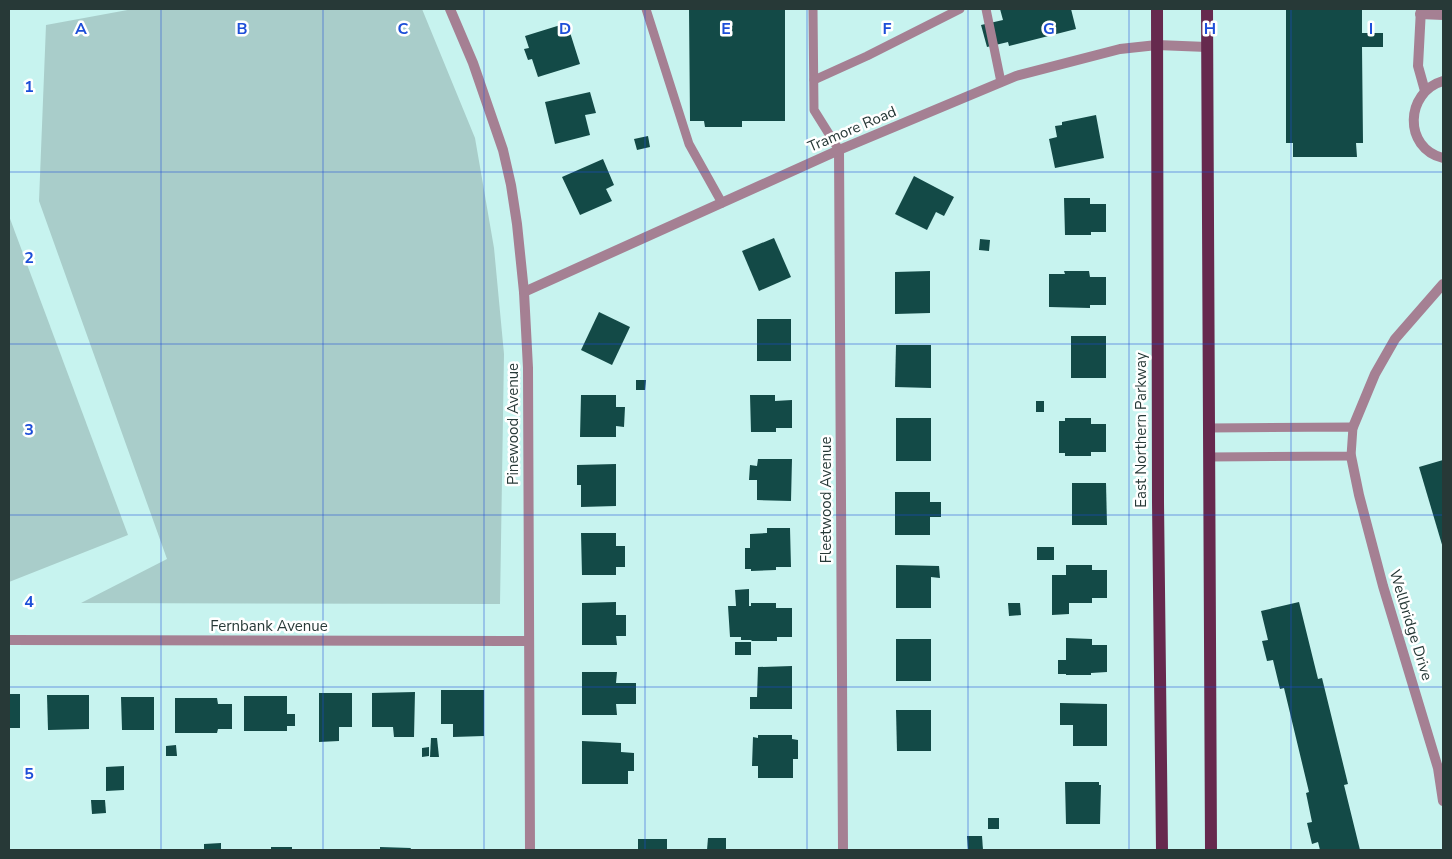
<svg xmlns="http://www.w3.org/2000/svg" width="1452" height="859" font-family="'Nunito Sans',sans-serif">
  <rect width="100%" height="100%" fill="#c7f3ef"/>
  <!-- green -->
  <g fill="#a9cdca">
    <path d="M133,9H422L475,138L494,248L504,354L500,604L81,603L167,559L39,201L46,25Z"/>
    <path d="M9,216L128,535L9,582Z"/>
  </g>
  <!-- building -->
  <g fill="#134a47">
    <path d="M689,9H785V121H742V127H705L704,121H690Z"/>
    <path d="M1000,9H1071L1076,29L1009,46L1008,42L987,47L981,25L1003,20Z"/>
    <path d="M1286,9H1362V33H1383V47H1362L1363,143H1356L1357,157H1293V143H1286Z"/>
    <path d="M567,23L580,64L538,77L532,59L528,60L524,49L529,48L525,36Z"/>
    <path d="M590,92L596,113L585,115L590,135L555,144L545,102Z"/>
    <path d="M1096,115L1104,158L1055,168L1049,139L1057,137L1055,126L1062,125V122Z"/>
    <path d="M648,136L650,147L637,150L634,139Z"/>
    <path d="M603,159L614,185L606,189L612,201L580,215L562,177Z"/>
    <path d="M914,176L954,197L944,216L936,212L927,230L895,214Z"/>
    <path d="M1064,198H1090V204H1106V232H1091V235H1065Z"/>
    <path d="M774,238L791,277L759,291L742,251Z"/>
    <path d="M980,239L990,240L989,251L979,250Z"/>
    <path d="M930,271V313L895,314V272Z"/>
    <path d="M1064,271H1089L1090,277H1106V305H1090V308L1049,307V274H1065Z"/>
    <path d="M599,312L630,327L612,365L581,350Z"/>
    <rect x="757" y="319" width="34" height="42"/>
    <rect x="1071" y="336" width="35" height="42"/>
    <path d="M896,345H931V388L895,387Z"/>
    <path d="M636,380H646L645,390H636Z"/>
    <path d="M581,395H616V407H625L624,427L616,426V437H580Z"/>
    <path d="M750,395H775V401L792,400V428H776V432H751Z"/>
    <rect x="1036" y="401" width="8" height="11"/>
    <rect x="896" y="418" width="35" height="43"/>
    <path d="M1065,418H1091V424H1106V452H1091V456H1065V453H1059V421H1065Z"/>
    <path d="M758,459H792L791,501L757,500V480H749L750,465L757,466Z"/>
    <path d="M1443,460V548L1419,467Z"/>
    <path d="M616,464V506L581,507V485H577V465Z"/>
    <path d="M1072,483H1106L1107,525H1072Z"/>
    <path d="M895,492H930V502H941V517H930V535H895Z"/>
    <path d="M767,528H790L791,567H776V570L751,571V569H745V548H750V534L767,533Z"/>
    <path d="M581,533H616V546H625V567H616V575H582Z"/>
    <rect x="1037" y="547" width="17" height="13"/>
    <path d="M896,565L939,566L940,578L931,577V608H896Z"/>
    <path d="M1066,565H1092V570H1107V598H1092V603H1069V614L1052,615V575H1066Z"/>
    <path d="M749,589V606H751V603H776V608H792V637H777V641H751L752,640H741V637H730L728,606H736L735,590Z"/>
    <path d="M616,602V615H626V636H616L617,645H582V603Z"/>
    <path d="M1299,602L1318,679L1322,678L1348,784L1344,785L1360,850H1320L1318,842L1312,844L1307,823L1312,822L1306,793L1309,792L1284,688L1280,689L1273,660L1267,661L1262,641L1268,640L1261,611Z"/>
    <path d="M1008,603H1020L1021,615L1009,616Z"/>
    <path d="M1066,638L1092,639V645H1107V672L1091,673V675H1066V674H1058V660H1066Z"/>
    <rect x="896" y="639" width="35" height="42"/>
    <rect x="735" y="642" width="16" height="13"/>
    <path d="M792,666V709H750V697H757L758,667Z"/>
    <path d="M582,672H617L616,683H636V704H616L617,715H582Z"/>
    <path d="M441,690H484V736L453,737V724H441Z"/>
    <path d="M415,692L414,737H394L393,727H372V693Z"/>
    <path d="M319,693H352V727H339V741L319,742Z"/>
    <rect x="9" y="694" width="11" height="34"/>
    <path d="M47,695H89V729L48,730Z"/>
    <path d="M244,696H287V714H295V726H287V731H244Z"/>
    <path d="M121,697H154V730H122Z"/>
    <path d="M175,698H217L218,704H232V729H218L217,733H175Z"/>
    <path d="M1060,703L1107,704V746H1073V725H1060Z"/>
    <path d="M896,710H931V751H897Z"/>
    <path d="M758,735H792V739L798,740V759H793V778H758V766H752L753,737L758,738Z"/>
    <path d="M431,738H437L439,757H430Z"/>
    <path d="M582,741L621,743V752L634,753V771H628V784H582Z"/>
    <path d="M176,745L177,756H166V746Z"/>
    <path d="M429,747V756L422,757V748Z"/>
    <path d="M124,766V790L106,791V767Z"/>
    <path d="M1065,782H1099V785H1101L1100,824H1066Z"/>
    <path d="M91,800H105L106,813L92,814Z"/>
    <rect x="988" y="818" width="11" height="11"/>
    <path d="M967,836H982L983,850H968Z"/>
    <path d="M708,838H726V850H707Z"/>
    <rect x="638" y="839" width="29" height="11"/>
    <path d="M221,843V850H204V844Z"/>
    <rect x="271" y="847" width="21" height="3"/>
    <path d="M380,847L411,848L410,850H380Z"/>
  </g>
  <g fill="none" stroke-linecap="round" stroke-linejoin="round">
    <!-- service -->
    <g stroke="#a58093" stroke-width="9">
      <path d="M646,9L689,144L722,203"/>
      <path d="M813,9L814,110L839,150"/>
      <path d="M986,9L1001,82"/>
      <path d="M814,80L867,56L960,9"/>
      <path d="M1209,428L1353,427L1351,456L1209,457"/>
    </g>
    <!-- minor -->
    <g stroke="#a58093" stroke-width="10">
      <path d="M450,9L473,63L503,150L511,185L517,224L524,292L528,368L530,850"/>
      <path d="M1421,9L1418,66L1425,91"/>
      <path d="M1420,14L1443,15"/>
      <path d="M1443,81C1405,92 1403,148 1443,158"/>
      <path d="M839,150L843,850"/>
      <path d="M524,292L839,150L1016,76L1120,49L1157,45L1207,47"/>
      <path d="M1353,427L1375,374L1395,339L1443,284"/>
      <path d="M1351,456L1359,495L1383,586L1438,768L1443,801"/>
      <path d="M9,640L529,641"/>
    </g>
    <!-- primary -->
    <g stroke="#66294e" stroke-width="12">
      <path d="M1157,9L1158,502L1162,850"/>
      <path d="M1207,9L1211,850"/>
    </g>
  </g>
  <!-- grid -->
  <path fill="none" stroke="#1d4ed8" stroke-width="1" stroke-opacity="0.55" d="M161,9V850M323,9V850M484,9V850M645,9V850M807,9V850M968,9V850M1129,9V850M1291,9V850M9,172H1443M9,344H1443M9,515H1443M9,687H1443"/>
  <g text-anchor="middle" stroke-width="5" stroke-linejoin="round" paint-order="stroke">
    <!-- street labels -->
    <g font-size="15" fill="#273937" stroke="#fff">
      <text transform="translate(852 129) rotate(-23)" y="5">Tramore Road</text>
      <text transform="translate(513 424) rotate(-90)" y="5">Pinewood Avenue</text>
      <text transform="translate(1141 430) rotate(-90)" y="5">East Northern Parkway</text>
      <text transform="translate(826 500) rotate(-90)" y="5">Fleetwood Avenue</text>
      <text transform="translate(1411 625) rotate(73)" y="5">Wellbridge Drive</text>
      <text x="269" y="631">Fernbank Avenue</text>
    </g>
  </g>
  <g font-size="16" text-anchor="middle" font-weight="bold" fill="#1d4ed8" stroke="#fff" stroke-width="5" stroke-linejoin="round" paint-order="stroke">
    <text x="81" y="34">A</text>
    <text x="242" y="34">B</text>
    <text x="403" y="34">C</text>
    <text x="565" y="34">D</text>
    <text x="726" y="34">E</text>
    <text x="887" y="34">F</text>
    <text x="1049" y="34">G</text>
    <text x="1210" y="34">H</text>
    <text x="1371" y="34">I</text>
    <text x="29" y="92">1</text>
    <text x="29" y="263">2</text>
    <text x="29" y="435">3</text>
    <text x="29" y="607">4</text>
    <text x="29" y="779">5</text>
  </g>
  <!-- border -->
  <rect width="1452" height="859" fill="none" stroke="#273937" stroke-width="20"/>
</svg>
